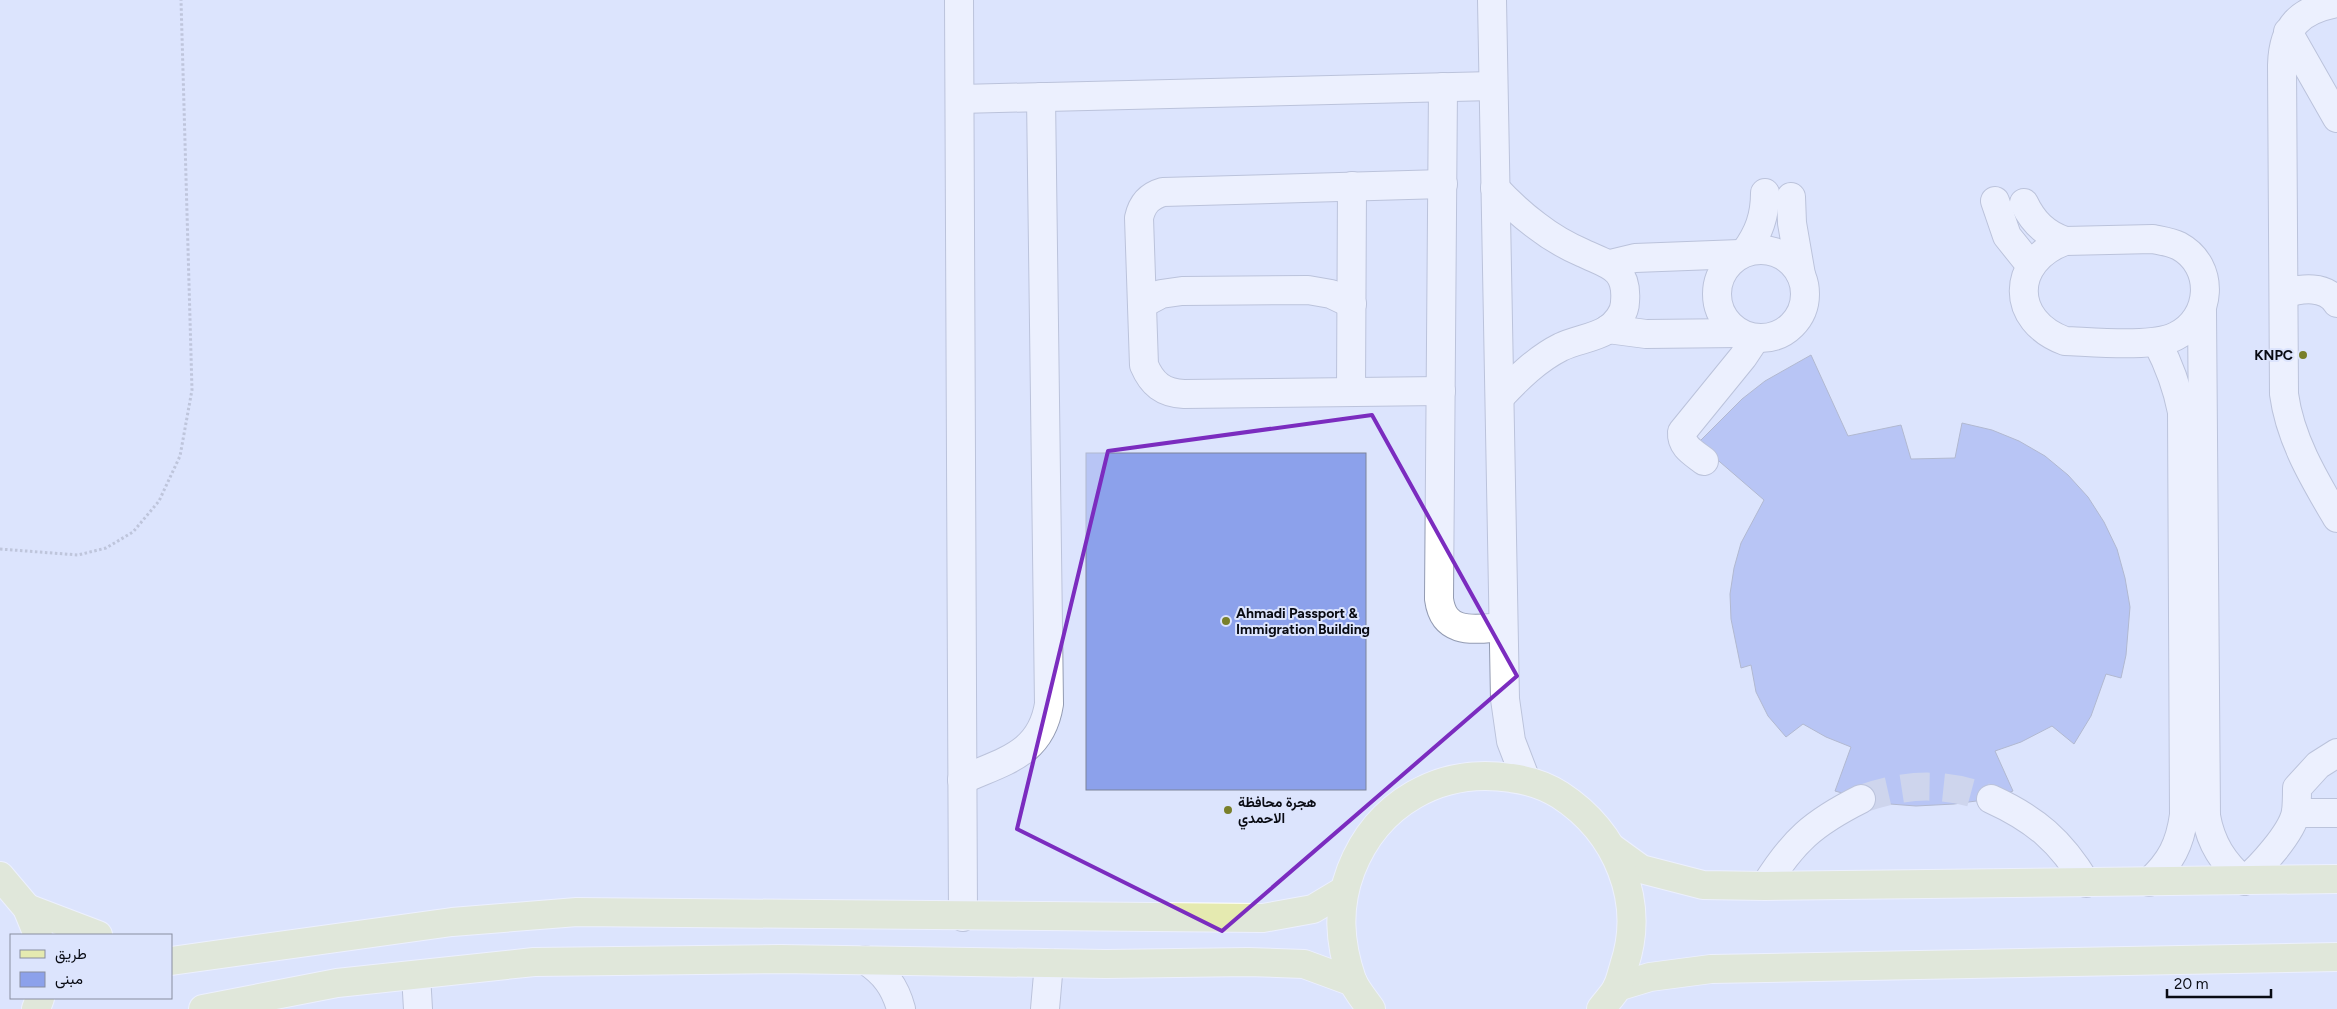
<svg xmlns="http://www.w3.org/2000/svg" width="2337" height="1009" font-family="Figtree,Vazirmatn,sans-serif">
  <rect width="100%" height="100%" fill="#dce4fd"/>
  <!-- building -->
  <g fill="#8ca1eb" stroke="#7d849a">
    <path d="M1811,355L1848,436L1901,425L1911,459L1955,458L1962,423L1992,430L2019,441L2045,456L2068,475L2088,497L2104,522L2117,549L2125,578L2130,607L2126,655L2121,678L2106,674L2091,716L2074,744L2052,726L2021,742L1995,751L2013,791L1991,799L1954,804L1916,806L1877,803L1835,791L1851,747L1826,737L1803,724L1786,737L1768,716L1756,692L1751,665L1741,668L1731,619L1730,594L1734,568L1741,543L1764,500L1698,443L1742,399L1765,381Z"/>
    <rect x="1086" y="453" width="280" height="337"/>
  </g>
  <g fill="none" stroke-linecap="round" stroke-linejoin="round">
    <!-- minor-tunnel -->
    <path stroke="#bcc3da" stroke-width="28" stroke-dasharray="28 14" stroke-linecap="butt" d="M1861,799C1908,783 1944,782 1991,799"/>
    <!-- minor casing -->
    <g stroke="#939bb2" stroke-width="30">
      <g id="minor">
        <path d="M959,0L963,917"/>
        <path d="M1492,0L1505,699L1511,741L1526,780"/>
        <path d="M2337,3C2300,10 2283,26 2282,65L2284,394C2290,439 2314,479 2337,518"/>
        <path d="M2288,32L2337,118"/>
        <path d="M1443,87L1439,599C1444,636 1475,629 1503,627"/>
        <path d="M960,99L1493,86"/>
        <path d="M1495,188C1508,202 1522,215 1537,226C1551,237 1567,246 1583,253C1608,265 1628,267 1625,302C1625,313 1616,324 1607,330C1594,338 1576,340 1561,347C1537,359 1518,378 1500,397"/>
        <path d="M1791,197L1792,223L1801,275"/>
        <path d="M1995,201L2007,236L2031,266"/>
        <path d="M2024,203C2033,222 2045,234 2065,241"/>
        <path d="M2153,239C2163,241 2171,242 2179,246C2216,266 2212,319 2176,336C2153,348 2093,342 2065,341C2010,321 2010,261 2065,241Z"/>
        <circle cx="1761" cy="294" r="44"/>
        <path d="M1745,252C1759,233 1765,216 1765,193"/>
        <path d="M1610,264L1635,258L1740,254"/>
        <path d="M2284,294C2301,288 2326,285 2337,303"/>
        <path d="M1142,304L1161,294L1182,291L1308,290L1331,294L1352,304"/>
        <path d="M2202,311L2206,816C2211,844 2223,862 2244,881C2260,868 2292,833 2296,812C2297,804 2297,796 2297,788L2318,765L2337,753"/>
        <path d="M1608,329L1646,334L1739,333"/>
        <path d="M1441,391L1184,394C1163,393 1152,384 1144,365L1139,218C1142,204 1149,196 1163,192L1443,184"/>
        <path d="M1351,392L1352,186"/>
        <path d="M1704,461C1694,453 1681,447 1682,432L1743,357L1755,339"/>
        <path d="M962,780C1003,761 1041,755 1049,704L1041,97"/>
        <path d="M1991,799C2035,819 2061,841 2086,883"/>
        <path d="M2296,813H2337"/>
        <path d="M2149,882C2171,862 2180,844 2184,815L2182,412C2177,386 2169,365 2157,342"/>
        <path d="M1765,886C1793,841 1813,823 1861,799"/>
        <path d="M865,960C885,973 895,987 901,1009"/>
        <path d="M416,975L418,1009"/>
        <path d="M1045,1009L1049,963"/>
      </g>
    </g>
    <!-- major casing -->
    <g stroke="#fff" stroke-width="30">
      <g id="major">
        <path d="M1612,848L1641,869L1703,885L1765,886L2337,879"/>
        <path d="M0,876L27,908L38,935"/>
        <path d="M27,908L98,935"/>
        <path d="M171,961L452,922L577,912L1263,918L1313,909L1343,891"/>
        <path d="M1617,987L1650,977L1711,969L2337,957"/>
        <path d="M36,1009L40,998"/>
        <path d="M203,1009L337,983L534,962L780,959L1106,964L1248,962L1304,964L1353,982"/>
        <path d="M1371,1009C1365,1000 1356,990 1352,980C1339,942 1337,907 1351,870C1377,803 1440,767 1511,778C1527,780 1546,786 1560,795C1617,832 1646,901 1624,966C1622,973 1620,981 1617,988C1613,995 1606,1002 1601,1009"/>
      </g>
    </g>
    <!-- path -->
    <path stroke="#999fb2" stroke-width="3" stroke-dasharray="2.5 2.5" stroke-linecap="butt" d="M0,549L78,555L106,548L133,532L159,501L180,456L192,390L181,0"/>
    <!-- minor -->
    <use href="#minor" stroke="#fff" stroke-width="28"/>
    <!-- major -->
    <use href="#major" stroke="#e5eab0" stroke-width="28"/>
  </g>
  <!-- marked area -->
  <path d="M0 0H2337V1009H0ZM1372,415L1517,676L1222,931L1017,829L1108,451Z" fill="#dce4fd" fill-opacity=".55" fill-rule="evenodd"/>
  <path fill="none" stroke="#7b2cbf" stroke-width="4" stroke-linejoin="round" d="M1372,415L1517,676L1222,931L1017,829L1108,451Z"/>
  <!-- markers -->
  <g fill="#797f2a" stroke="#dce4fd" stroke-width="2">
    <circle cx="2303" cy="355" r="5"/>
    <circle cx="1226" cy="621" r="5"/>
    <circle cx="1228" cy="810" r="5"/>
  </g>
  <g text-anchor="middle" stroke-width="4" stroke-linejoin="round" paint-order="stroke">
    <!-- poi labels -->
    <g font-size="14" font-weight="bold" fill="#090b13" stroke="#dce4fd" text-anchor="start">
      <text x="2293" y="360" text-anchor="end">KNPC</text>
      <text x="1236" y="618">Ahmadi Passport &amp;<tspan x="1236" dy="16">Immigration Building</tspan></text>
      <text x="1238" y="807">هجرة محافظة<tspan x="1238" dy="16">الاحمدي</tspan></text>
    </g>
  </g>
  <!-- legend -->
  <rect x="10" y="934" width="162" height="65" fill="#dce4fd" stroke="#888d9f"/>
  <rect x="20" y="950" width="25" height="8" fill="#e5eab0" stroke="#888d9f"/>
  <text x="55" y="959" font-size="15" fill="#090b13">طريق</text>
  <rect x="20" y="972" width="25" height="15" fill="#8ca1eb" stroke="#888d9f"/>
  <text x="55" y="984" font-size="15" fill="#090b13">مبنى</text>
  <!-- scale -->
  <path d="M2167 989v8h104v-8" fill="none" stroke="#090b13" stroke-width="2.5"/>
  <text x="2174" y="989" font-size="15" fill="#090b13" stroke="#dce4fd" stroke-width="4" paint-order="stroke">20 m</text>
</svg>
